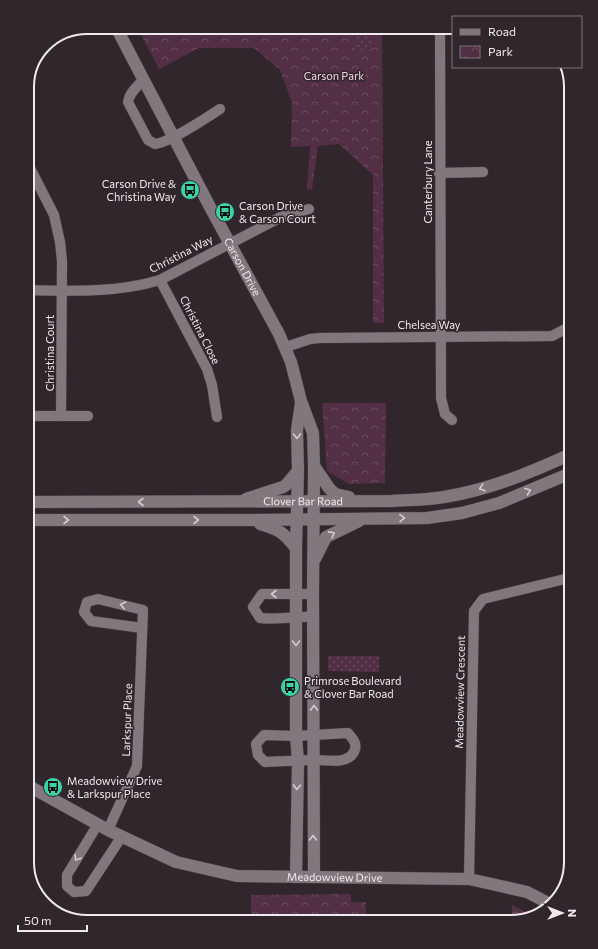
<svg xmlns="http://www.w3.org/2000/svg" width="598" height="949" font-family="Commissioner,sans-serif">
  <defs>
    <pattern id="park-crowns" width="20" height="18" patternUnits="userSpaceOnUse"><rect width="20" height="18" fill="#532f45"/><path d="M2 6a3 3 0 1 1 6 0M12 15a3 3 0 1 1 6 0" fill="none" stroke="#6c4d60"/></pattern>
    <pattern id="garden-dots" width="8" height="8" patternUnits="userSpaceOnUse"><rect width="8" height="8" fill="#532f45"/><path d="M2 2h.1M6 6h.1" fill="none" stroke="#6c4d60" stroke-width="1.8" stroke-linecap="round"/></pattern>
  </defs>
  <rect width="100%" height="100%" fill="#30262c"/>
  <!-- park -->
  <g fill="url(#park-crowns)">
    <path d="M149,27H382L384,323H373V175L339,144L318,146L312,190L307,189L310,146L291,147L292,103L280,70L254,48H199L159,69L139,31Z"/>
    <path d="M322,403H386L385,483L349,484L327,471Z"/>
    <path d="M351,894V902H366V922H251V895Z"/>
    <path d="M512,905L534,916V917L511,922Z"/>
  </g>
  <!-- garden -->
  <g fill="url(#garden-dots)">
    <path d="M371,31L372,50L355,51V32Z"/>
    <path d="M328,656H379V672L328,671Z"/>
  </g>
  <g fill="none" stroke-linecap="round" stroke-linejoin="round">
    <!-- street casing -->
    <g stroke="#4c4348" stroke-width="11">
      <g id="street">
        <path d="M440,27L441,398L445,414L452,420"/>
        <path d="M143,80C138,86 129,93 128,102L148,140L155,144C169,143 206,118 220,109"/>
        <path d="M27,162L54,215L60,242L62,261L61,416"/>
        <path d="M439,173L483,172"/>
        <path d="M160,280L207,369L212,385L217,417"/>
        <path d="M27,290C72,291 117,293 160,280L281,217L309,209"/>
        <path d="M286,347L310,339L320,338L552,336L571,326"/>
        <path d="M27,416H88"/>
        <path d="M313,594H262L253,607L260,618C278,620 296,616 314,617"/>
        <path d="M348,733C353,739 358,744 354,752C346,766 325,759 311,760C296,761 280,761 265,762L258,755L256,744L264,735L296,736Z"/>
        <path d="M98,824L67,875V886L74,892L86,891L122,836"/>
        <path d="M108,830L137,766L143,610L98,599L87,602L84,612L91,621L142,628"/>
        <path d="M469,879L474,611L483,599L565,579L571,580"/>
      </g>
    </g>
    <!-- secondary casing -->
    <g stroke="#4c4348" stroke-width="13">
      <g id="secondary">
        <path id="s1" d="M116,27L210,207L279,334L291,362L301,401L313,433L314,466L313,594L314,877"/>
        <path d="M314,466L329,488L335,494L349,497"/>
        <path d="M246,499L283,487L286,485L298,471"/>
        <path id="s2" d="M27,502L392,501C409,500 427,500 444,497C488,490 530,473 571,454"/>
        <path d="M27,520H250L427,518L462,513L499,503L571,473"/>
        <path d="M260,524C280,530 283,532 296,548"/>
        <path d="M315,559L326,537L359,521"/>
        <path id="s3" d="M27,785L108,830L176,862L237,876L469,879L527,892L550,904"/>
        <path d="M296,877L298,761L296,736V548L298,471L297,430L301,403"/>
      </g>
    </g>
    <!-- street -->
    <use href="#street" stroke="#83777e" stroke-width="10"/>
    <!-- secondary -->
    <use href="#secondary" stroke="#83777e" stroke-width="12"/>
  </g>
  <!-- one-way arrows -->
  <defs><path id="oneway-chevron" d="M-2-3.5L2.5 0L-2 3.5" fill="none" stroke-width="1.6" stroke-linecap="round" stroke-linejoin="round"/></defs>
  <g stroke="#d5ccd1">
    <use href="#oneway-chevron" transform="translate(297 436) rotate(89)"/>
    <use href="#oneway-chevron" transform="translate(482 488) rotate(164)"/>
    <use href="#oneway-chevron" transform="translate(528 491) rotate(-21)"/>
    <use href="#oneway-chevron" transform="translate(141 502) rotate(-180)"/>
    <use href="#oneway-chevron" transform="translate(402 518) rotate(-1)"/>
    <use href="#oneway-chevron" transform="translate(66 520)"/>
    <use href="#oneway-chevron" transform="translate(196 520)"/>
    <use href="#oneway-chevron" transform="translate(332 534) rotate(-29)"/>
    <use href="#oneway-chevron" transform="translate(274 594) rotate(-180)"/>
    <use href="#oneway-chevron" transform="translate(123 605) rotate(-167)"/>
    <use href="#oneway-chevron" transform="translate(296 643) rotate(90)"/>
    <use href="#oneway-chevron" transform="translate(314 708) rotate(-90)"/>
    <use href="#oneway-chevron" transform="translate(297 787) rotate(91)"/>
    <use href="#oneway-chevron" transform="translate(313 838) rotate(-90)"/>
    <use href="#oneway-chevron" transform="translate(77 858) rotate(122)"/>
  </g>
  <!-- icons -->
  <defs>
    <g id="bus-disc" transform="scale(1)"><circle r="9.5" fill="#39d4a5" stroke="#30262c"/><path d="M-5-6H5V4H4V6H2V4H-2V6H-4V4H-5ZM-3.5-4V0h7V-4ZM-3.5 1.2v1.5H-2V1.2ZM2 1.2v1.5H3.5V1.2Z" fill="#111"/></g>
  </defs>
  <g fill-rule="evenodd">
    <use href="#bus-disc" x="190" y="190"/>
    <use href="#bus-disc" x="225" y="212"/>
    <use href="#bus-disc" x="290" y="687"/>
    <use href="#bus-disc" x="53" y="787"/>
  </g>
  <g text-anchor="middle" stroke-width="3" stroke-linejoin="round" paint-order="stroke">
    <!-- park labels -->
    <g font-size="11" fill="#f6d3e7" stroke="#30262c">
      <text x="334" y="80">Carson Park</text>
    </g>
    <!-- street labels -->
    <g font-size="11" fill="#f0e9ed" stroke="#30262c">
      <text transform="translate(428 182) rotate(-90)" y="4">Canterbury Lane</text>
      <text transform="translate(181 254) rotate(-27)" y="4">Christina Way</text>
      <text dy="4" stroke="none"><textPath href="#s1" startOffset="271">Carson Drive</textPath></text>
      <text x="429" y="329">Chelsea Way</text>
      <text transform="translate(200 330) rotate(63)" y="4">Christina Close</text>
      <text transform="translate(50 353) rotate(-90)" y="4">Christina Court</text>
      <text dy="4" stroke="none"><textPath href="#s2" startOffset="276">Clover Bar Road</textPath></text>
      <text transform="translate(460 692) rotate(-89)" y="4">Meadowview Crescent</text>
      <text transform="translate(127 720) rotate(-88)" y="4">Larkspur Place</text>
      <text dy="4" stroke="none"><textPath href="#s3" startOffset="328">Meadowview Drive</textPath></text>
    </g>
    <!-- poi labels -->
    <g font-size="11" fill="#f0e9ed" stroke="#30262c" text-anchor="start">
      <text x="176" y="188" text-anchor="end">Carson Drive &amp;<tspan x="176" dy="13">Christina Way</tspan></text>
      <text x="239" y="210">Carson Drive<tspan x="239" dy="13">&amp; Carson Court</tspan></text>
      <text x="304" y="685">Primrose Boulevard<tspan x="304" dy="13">&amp; Clover Bar Road</tspan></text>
      <text x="67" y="785">Meadowview Drive<tspan x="67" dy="13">&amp; Larkspur Place</tspan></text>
    </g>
  </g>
  <!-- crop -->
  <path d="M0 0H598V949H0ZM87 34H511A53 53 0 0 1 564 87V862A53 53 0 0 1 511 915H87A53 53 0 0 1 34 862V87A53 53 0 0 1 87 34Z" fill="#30262c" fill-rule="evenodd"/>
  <path fill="none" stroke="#f0e9ed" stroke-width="2" d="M87 34H511A53 53 0 0 1 564 87V862A53 53 0 0 1 511 915H87A53 53 0 0 1 34 862V87A53 53 0 0 1 87 34Z"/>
  <!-- legend -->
  <rect x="452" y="16" width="130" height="52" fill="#30262c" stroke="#7d7479"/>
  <rect x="460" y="29" width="20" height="6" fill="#83777e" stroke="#7d7479"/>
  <text x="488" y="36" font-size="12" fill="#f0e9ed">Road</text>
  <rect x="460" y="46" width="20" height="12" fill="url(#park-crowns)" stroke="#7d7479"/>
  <text x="488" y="56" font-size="12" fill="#f0e9ed">Park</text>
  <!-- north arrow -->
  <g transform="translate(562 913) rotate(90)" stroke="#30262c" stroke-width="3" paint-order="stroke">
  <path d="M0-3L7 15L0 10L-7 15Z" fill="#f0e9ed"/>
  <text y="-6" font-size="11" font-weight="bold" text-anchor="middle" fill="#f0e9ed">N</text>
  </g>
  <!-- scale -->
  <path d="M18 925v6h69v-6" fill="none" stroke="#f0e9ed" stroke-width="2"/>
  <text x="24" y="925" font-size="12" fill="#f0e9ed" stroke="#30262c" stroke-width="3" paint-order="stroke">50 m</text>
</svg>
